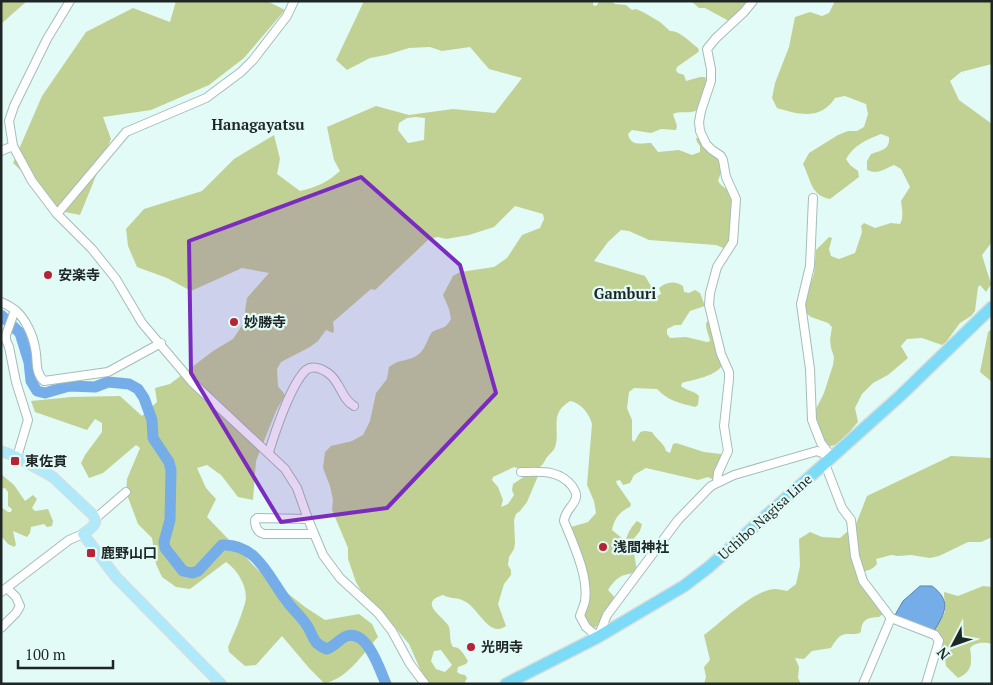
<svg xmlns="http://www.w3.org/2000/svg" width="993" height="685" font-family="'PT Serif','Noto Sans JP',serif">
  <rect width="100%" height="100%" fill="#e3fbf7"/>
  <!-- green -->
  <g fill="#c1d193" fill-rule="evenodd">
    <path d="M1,1H27L1,24Z"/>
    <path d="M176,1H267L285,10L244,58L209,85L151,110L103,117L111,139L80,215L55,210L32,181L13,163L42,96L86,32L133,8L170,22Z"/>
    <path d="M364,1H593V5L596,6L600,1H611L615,4L626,5L632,10L636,9L643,12L660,22L670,31C679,30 690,42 698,48L699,51L697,53L677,67L676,70L678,73L684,75L686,81L700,77H705C710,87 705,88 702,97C701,101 700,105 699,109C691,115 681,110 673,114L677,126L676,130L661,129L651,133L632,130L628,134C631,147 641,143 651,143L658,152L679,150L692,155L700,152V146L697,142L696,138H700L719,158L723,167L718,181L721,185L733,194L731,231L729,236L731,241L726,249L716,245L649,240L629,231L621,230L608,242L594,261L645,276L657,296L661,294L659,288C666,282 674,280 683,286L684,292L689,293L695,290L700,293L705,306L690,311L681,325H675L667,329V334L670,338L686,337L707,342L710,341C709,334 704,328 707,321L710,322L723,364C716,377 694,379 682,383L681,386C686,391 693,390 699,396L698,405L695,407C680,403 668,401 657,389L634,388L629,392L627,408L632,420V440L634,442C641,432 638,429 652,432C656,439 665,444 666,451L670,453L673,444L676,443L704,452L721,454L723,456L714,480L708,477L698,480L646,468L634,475L630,483L623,485L620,480L616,481L617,484L631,504L630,507C620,511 614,519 612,530L623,539L626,540C628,532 632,526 637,521L642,524L640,531L632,541L637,571C632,575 626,573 620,577C616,579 610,586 608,590L618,601L596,627L591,629L581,621L585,581L566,534L563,532L564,529L588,522L596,513L594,501L587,485L592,424C589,413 581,403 570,401C548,414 561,430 555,447C554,451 550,453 548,456C545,459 544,464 541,466C535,472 521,470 514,467L493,477L492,480L498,487L503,500L501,507L508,504L514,495L512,490L513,484L525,476L536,473L538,476L527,502L520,511L516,514L514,520L515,543L514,549L509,557L508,565L511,570V575L504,584L498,604L506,626C488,639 479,606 462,600C455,597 450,599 443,595C416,603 446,618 449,627C451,634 449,641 453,647C461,647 464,655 468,661L466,664L458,667L457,672L460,674L465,675L467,678L464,684H430L420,669L409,644L378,607L363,594L356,582L348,559V548L332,510L333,500L330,486L323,468L325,452L331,446L352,441L363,435L370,421L376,393L387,379L389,367C400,358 409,362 419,354C426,348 427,339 432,332C441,327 445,330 451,319L449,309L443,295L453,276L460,272L494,267L507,258L522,235L540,228L544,219L543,214L515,206L494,227L469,235L446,239L438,237L429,239L375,290L371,289L333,322L334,330L333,333L326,330L318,341L310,347L281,362L277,369L278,386L285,395L276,411L256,461L253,500L238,497L221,475L207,465L197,468L206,488L216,499L207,517L258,570L305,607L325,620L359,614L372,624L378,637C363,653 347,680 324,683L309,668L282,636L256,665L245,666L229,652L228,647C234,633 241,618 245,603C249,589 238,570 226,562L190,589L176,587L162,577L156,564L152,538L138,524L126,492L127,479L140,448L136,445L103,473L89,478L81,463L85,455L102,432V423L95,419L87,430L35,412L31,401L71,397L120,396L142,416L157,402L155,388L170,384L213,351L233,339L243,324L247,298L269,273L242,268L191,291L167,278L137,267L128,246L126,229L144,209L202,191L234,159L274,135L280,159L277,174L300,191C317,187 328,182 340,171L334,160L327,127L376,106L409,115L453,109L495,113L522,78L489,69L470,47L442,51L430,47L409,48L386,55L370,58L347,70L336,60ZM416,117L425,118L424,140L408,143L398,130L399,123L407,118ZM441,650L452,665L445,672L436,669L431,661L434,651Z"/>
    <path d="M691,1H751L748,13L732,21L727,20L705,8H699Z"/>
    <path d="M835,1H992V64L961,72L950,81L959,100L992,124V242L982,255L991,284L986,292L980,285L978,287L975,311L971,316L960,323L946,342L942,345L922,338L907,339L901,346L908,358L888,375L873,383L862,394L855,408L858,422C850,430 832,459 821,439C817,432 815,423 813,415L824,393L833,365L834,357L831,348L830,340L832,327L828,323L811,317L806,313L803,304L814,274L816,250L829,237L832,238L829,249L831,256L839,259L855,253L862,232L861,226L864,223L875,228L891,223L900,224C904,217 902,209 901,201L910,187L901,169L894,165C884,169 878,175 867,170V161L871,154C881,150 890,150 889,137L881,134C866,140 854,145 846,159L850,165L858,171L859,177L830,199C811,196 811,180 803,164L809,153L838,135L848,131H857L864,127L868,114L866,104L845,96L835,98C821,120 800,115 777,108L772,98L775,83L789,47L795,17L810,12L822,16L829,13Z"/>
    <path d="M992,329V382L980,372L988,332Z"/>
    <path d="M951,456L992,458V537L981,542H968L939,556L930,558L911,555L898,556L891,555L876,559L877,564C872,570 867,571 860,572L863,588H867L882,609L883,614L879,617C868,617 861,620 861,632C854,637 847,631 839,637C836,640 833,644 831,648L812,651L804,659L795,658L799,667L798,678L801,684H704L706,677L704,667L710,660L704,635C722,622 753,590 775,589C778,589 783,590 787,591L796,584L800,566L799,539L810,532L822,537L840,538L856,524L867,496Z"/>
    <path d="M1,474L14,485L25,501L33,495L37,499L32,508L35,511L48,509L53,521L52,526L47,527L44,524L31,527L30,533L27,537L13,531L16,545L14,547L8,544L1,536V507L8,512H11L12,509L8,506V492L5,488L1,489Z"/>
    <path d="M983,586L992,587V644C985,642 975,642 970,648C972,661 973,672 958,678L946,666L942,639L938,637L934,629L945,612L944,592L958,596Z"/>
  </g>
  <!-- water -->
  <path fill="#75ade9" stroke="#5b85ae" d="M920,586H932C952,601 945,613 934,631L895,615L903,601Z"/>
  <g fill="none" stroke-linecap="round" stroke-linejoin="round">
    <!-- river -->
    <path stroke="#75ade9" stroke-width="11" d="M1,315L20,333L29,362L31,381L37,391L45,393L69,386L95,387L108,382L129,384L138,389L144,398L152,420L153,438L169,462L171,470L170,520L164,542L165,548L183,571L192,573L198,571L222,545C257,543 269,578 286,600C292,609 300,615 306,624C314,635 311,643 327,649C335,646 340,638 347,636C367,629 380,670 386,684"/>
    <!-- minor casing -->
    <g stroke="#a5bcb9" stroke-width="10">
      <g id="minor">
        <path d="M70,1L47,39L14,106L9,121L13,146L32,181L57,214L92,249L116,279L142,323L192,382L285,469L297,488L308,519L323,555L340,578L378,613L392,631L410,664L425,684"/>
        <path d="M1,151L13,146"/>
        <path d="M813,198L810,266L801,304L810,369L812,420L821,443L831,456"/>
        <path d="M57,214L126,132L206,98L241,72L253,60L287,16L294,1"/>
        <path d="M1,302C6,304 11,307 15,310C25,318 33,335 35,348C38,359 34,372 44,381L108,372L161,343"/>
        <path d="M15,310L6,335V340L9,347L16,382L28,420L17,457"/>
        <path d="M269,452C275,432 291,384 306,370C313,365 322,369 328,373C341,382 341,399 354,406"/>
        <path d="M825,464L842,508L851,520L855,556L863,581L891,618L935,635L939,641L926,684"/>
        <path d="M521,472C539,472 559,469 572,486C574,489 577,493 576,497C575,505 565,510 564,521C573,543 589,577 585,601C584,606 581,612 580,616L586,627L598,637L607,615L642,568L678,520L711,486L734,475L817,451L832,457"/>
        <path d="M717,482L718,473L728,451L724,426L729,379V372L721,354L709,305L710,293L717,267L733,242L736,199L726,177L723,160L721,156L712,150L706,144L700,131L699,122L701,111L711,81V69L707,49L716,38L744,12L753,1"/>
        <path d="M96,518L126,492"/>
        <path d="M308,519L257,518L255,520C255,527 257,532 264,534H314"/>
        <path d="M1,592L69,540L83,534"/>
        <path d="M1,628L16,613L20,606L16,597L7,588"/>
        <path d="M863,684L891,618"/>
      </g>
    </g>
    <!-- major casing -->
    <g stroke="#dbdcdc" stroke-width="12">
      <path id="major" d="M1,451L17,457L53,477L93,515C100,523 90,529 83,534L116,577L221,684"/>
    </g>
    <!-- highway casing -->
    <g stroke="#dbdcdc" stroke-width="14">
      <path id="highway" d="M506,684L598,637L684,586L709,567L900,396L992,307"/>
    </g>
    <!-- minor -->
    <use href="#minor" stroke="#fff" stroke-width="8"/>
    <!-- major -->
    <use href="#major" stroke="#b0e9fa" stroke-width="10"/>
    <!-- highway -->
    <use href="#highway" stroke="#7cdbf6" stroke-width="11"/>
  </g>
  <!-- marked area -->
  <path fill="#7b2cbf" fill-opacity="0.2" stroke="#7b2cbf" stroke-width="4" stroke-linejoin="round" d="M361,177L460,265L496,393L387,508L281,522L191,373L189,241Z"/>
  <!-- markers -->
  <g fill="#b52335" stroke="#e3fbf7" stroke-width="2">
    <circle cx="48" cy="275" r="5"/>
    <circle cx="234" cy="322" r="5"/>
    <rect x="10" y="456" width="10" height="10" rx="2.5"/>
    <circle cx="603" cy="547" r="5"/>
    <rect x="86" y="548" width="10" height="10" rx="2.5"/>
    <circle cx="471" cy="647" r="5"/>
  </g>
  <g text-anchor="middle" stroke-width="4.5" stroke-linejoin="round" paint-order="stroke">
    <!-- poi labels -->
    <g font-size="14" font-weight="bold" fill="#1e2725" stroke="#e3fbf7" text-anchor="start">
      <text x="58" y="280">安楽寺</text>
      <text x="244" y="327">妙勝寺</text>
      <text x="25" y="466">東佐貫</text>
      <text x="613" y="552">浅間神社</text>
      <text x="101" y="558">鹿野山口</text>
      <text x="481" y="652">光明寺</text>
    </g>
    <!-- street labels -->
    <g font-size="14" fill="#1e2725" stroke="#e3fbf7">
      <text transform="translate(765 517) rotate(-42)" y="5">Uchibo Nagisa Line</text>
    </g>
    <!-- neighbourhood labels -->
    <g font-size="15" font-weight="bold" fill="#1e2725" stroke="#e3fbf7">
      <text x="258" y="130">Hanagayatsu</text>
      <text x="625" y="299">Gamburi</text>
    </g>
  </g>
  <!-- border -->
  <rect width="993" height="685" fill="none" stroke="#1e2725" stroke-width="5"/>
  <!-- north arrow -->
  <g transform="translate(953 645) rotate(229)" stroke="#e3fbf7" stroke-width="4" paint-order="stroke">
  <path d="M0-4L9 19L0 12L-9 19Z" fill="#1e2725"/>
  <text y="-8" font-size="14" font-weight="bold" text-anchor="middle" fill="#1e2725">N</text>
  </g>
  <!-- scale -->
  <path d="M18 660v8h95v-8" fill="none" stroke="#1e2725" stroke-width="2.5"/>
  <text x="25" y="660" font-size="15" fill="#1e2725" stroke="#e3fbf7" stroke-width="4" paint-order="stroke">100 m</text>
</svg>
